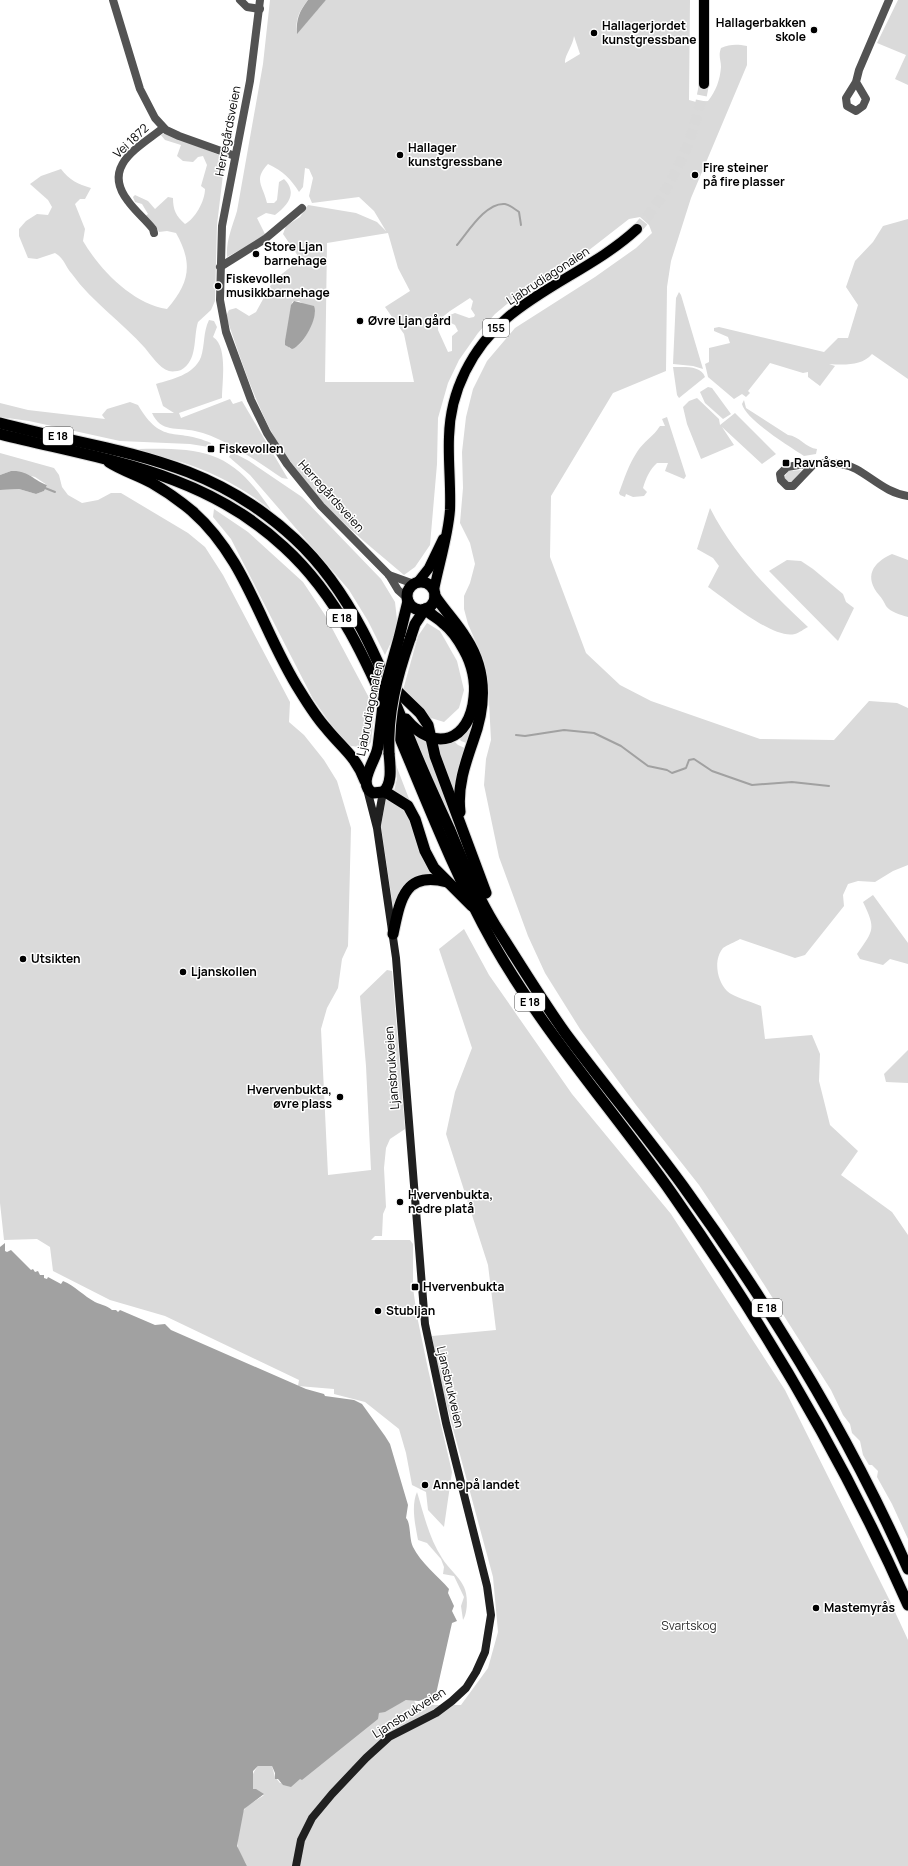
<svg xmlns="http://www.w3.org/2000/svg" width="908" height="1866" font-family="Manrope,sans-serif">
  <rect width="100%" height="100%" fill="#fff"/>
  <!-- green -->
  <g fill="#dadada" fill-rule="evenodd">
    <path d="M270,0H308C299,11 295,20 297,33L326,0H690L689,100L696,102L708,101C716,91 720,80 721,67C721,60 718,56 721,48C730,44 737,44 747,46V65L691,198L671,261L667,287L666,371L613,393L551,496L550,557L586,653L620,685L651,701L760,739L834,740L869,701L897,703L908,708V865L893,871L875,882L858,881L848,884L843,895L844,906L805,955L795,958L740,939C735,942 727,945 723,948C713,960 717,981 727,991C733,997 752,1002 761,1006L765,1039L812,1035L820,1054L819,1081L830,1125L858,1151L841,1175L892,1212L908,1235V1539L892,1504L877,1477L878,1471L872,1465H869L863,1455L860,1441L852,1433L850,1424L843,1415L831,1390L737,1242L699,1185L636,1105L580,1029L545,973L528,936L499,857L484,785L486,759L491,740L488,684L484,661L468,624L464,609V596L470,583L475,564L470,543L460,523L463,488L462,452L466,417L473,389L487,361L515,328L595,277L636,248L652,233L649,225L640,217L629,219L575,261L519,294L495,314L478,333L459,360L448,383L438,418L437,464L430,545L415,567L404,575C365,542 317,504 288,460C259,416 243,366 226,316L229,310L236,308L249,316L256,312L273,281L297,262L298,256L283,234L286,226L300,217L308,205L356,213L377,222L386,231L374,211L359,197L312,203L309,196L313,178L309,169L305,168L303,187L299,192C291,179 283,171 268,164C253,180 263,185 267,203H274L277,200L279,182L284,179C298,193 288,205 275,215L266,213L257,218L265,234L260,239L227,257C226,240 232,228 237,211L263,64ZM574,36L580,54L565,63C564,56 573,46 574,36ZM388,233L398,268L410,291L385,307L404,334L414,382H325L327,243ZM470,298L473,301L471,309L475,315L474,317L469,318L455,313L450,315L451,323L455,325L458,331L452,336V351L448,352L438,330V325L440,319L450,311ZM294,301H299L315,312C312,323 303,351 289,348L292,302Z"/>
    <path d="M898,0H908V85L895,79L906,55L877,43Z"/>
    <path d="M165,133L219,155L224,166L217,225L215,301L211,310L198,322C193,338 198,360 181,370C179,371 172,372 169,371C159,368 151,355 145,348C122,322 92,302 72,274C65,266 64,258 55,253L37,259L28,258L19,236V229L26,221L37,214L48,215L52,207L48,200L30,184L41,176L61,169C69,180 78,184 91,188L85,199H80L75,204L85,229L83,241C100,270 133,304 167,309C190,283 193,263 176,233L167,231L159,232L155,225L140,220L148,214L142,204L135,202L133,197L135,195L148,201L155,209L168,197L173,198C173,210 176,216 185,224C195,219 205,201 205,189L201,186L207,165L203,156L198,157L193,162L183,161L177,156L181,145L165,140L161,135Z"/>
    <path d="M908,219V379L872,354C862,366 844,365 829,364L835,366L820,386L808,377V372L803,373L770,363L748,391L750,393L746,397L742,394L734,399L708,377L705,364L709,362V348L730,343L728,337L714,331V328L719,327L824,352L838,338H848L858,305L846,287L855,261L873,242L883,226Z"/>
    <path d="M679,292L681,295L703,369L693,366L673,364L676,298Z"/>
    <path d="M209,320L214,321L217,327L213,337C228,346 222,382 222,398L179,413L181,418L230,399L233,404L242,401L288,479L282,478C256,461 226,438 195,431C177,427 161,433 152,413H174L163,406L156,384C172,379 194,375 201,357C205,345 203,332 209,320Z"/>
    <path d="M673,367C684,367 701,365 705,377L679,398L677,395Z"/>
    <path d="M708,387L712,388L731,414L723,419L705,403L700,392Z"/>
    <path d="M697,398L719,419L720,425L735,413L776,454L762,464L722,427L734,445L701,459L687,424L683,407L689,401Z"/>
    <path d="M744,400L746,408L788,435C799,436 806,448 817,449L816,454L804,456C789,446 746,420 742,404Z"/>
    <path d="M130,402L138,405C162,446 175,427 211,443L209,447L190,444L120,441L29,421L0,417V403L28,410L105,419L102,415L107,409Z"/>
    <path d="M667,417L686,476L684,479L665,471L668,463H657C650,469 646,478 643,488L647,492L644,496L633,497L626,494L625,497L620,495L619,493C624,479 629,464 637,452C643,442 654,436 660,426H665L662,419Z"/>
    <path d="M139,449C205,448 232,451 271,510C245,489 213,472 181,462C168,458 151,457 139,449Z"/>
    <path d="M232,452L249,461L302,497L381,579L395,602L397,620L395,634L385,655L368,621L349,590L250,475L229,457Z"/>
    <path d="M0,453L54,468L59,475L62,487L68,495L82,503L98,500L111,493H121L188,533L205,547L223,575L290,702L289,722L304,735L324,760L337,781L351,828L348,946L342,959L338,988L327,1008L321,1029L328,1175L371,1170L366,1066L360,996L387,970L392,971L405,1129L390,1139L386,1148L384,1168L386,1207L383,1214L382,1236H375L371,1240H410L413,1244V1288L417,1316L428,1369L452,1472L444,1527L428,1510L426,1492L412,1485L406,1453L399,1429L365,1402L334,1394V1389L298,1386L299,1380L165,1316L110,1300L53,1271L50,1247L37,1239L4,1240L0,1203V490L19,489L36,494L44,491L47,485L35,477L11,471L0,475Z"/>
    <path d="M802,470L792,482H788L784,478L788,471Z"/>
    <path d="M710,508C734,555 770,592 808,627C804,629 799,633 795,634C773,640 726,599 708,587L719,566L713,558L697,549Z"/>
    <path d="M214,509L248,532L303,582L325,615L375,709L371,742L367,748L351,746L339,736L313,699L231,539L213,517Z"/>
    <path d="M892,554L908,560V617C901,615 890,612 886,606C884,602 882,598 879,595C864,577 872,563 892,554Z"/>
    <path d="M787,560L801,561L813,569L843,594L846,602L854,608L838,641L769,571Z"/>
    <path d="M436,606H438C477,656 490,681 469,744L461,741L458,737C463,731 468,726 472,718C486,688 473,649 452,627C446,620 439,617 432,612Z"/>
    <path d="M427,623L440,631L457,661L464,690L459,708L444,722L431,718L403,690L418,636Z"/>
    <path d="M412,733L428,741L462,846Z"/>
    <path d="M453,740L458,745L467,749L456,797L434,743Z"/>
    <path d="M396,765L411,804L394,791L397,778Z"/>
    <path d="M386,799L404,808L434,874L429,876L393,908L381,826Z"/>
    <path d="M873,895L908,943V964L890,959L883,965L860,959L857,954C874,930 876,929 863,902Z"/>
    <path d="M464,929L489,975L572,1094L671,1214L785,1390L889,1599L908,1640V1866H247C245,1860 240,1855 238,1850C236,1846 241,1813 244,1810C246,1805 259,1799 264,1795L253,1790C250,1781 252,1773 258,1766H272L275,1777L280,1783L295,1782L377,1719L379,1713L406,1700H414L419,1712L429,1705H461L488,1668L498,1632L493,1577L439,1377L432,1336L496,1330L488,1265L446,1134L455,1092L472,1048L439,949Z"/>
    <path d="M908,1050V1083L886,1082L884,1074Z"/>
    <path d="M417,1492C424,1515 429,1538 442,1558C448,1568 459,1576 464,1587C468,1595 468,1612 463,1620L461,1606L464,1597L454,1576L443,1574L444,1567L441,1559L427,1543L418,1540C415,1524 411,1506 417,1492Z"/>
  </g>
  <!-- water -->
  <g fill="#a1a1a1">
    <path d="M308,0H326L297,34C296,19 299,12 308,0Z"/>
    <path d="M294,301L314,306C319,317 303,346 292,349L285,345V341L291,305Z"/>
    <path d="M11,471C29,470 34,481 47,485L44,491L36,494L19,489L0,490V475Z"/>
    <path d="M5,1243V1251L7,1252L11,1250L31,1270L33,1269L35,1272L38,1271L40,1275H44V1278L47,1279L48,1277L61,1284L63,1281C75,1286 84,1296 95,1302C101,1305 106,1305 112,1310H116L118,1312L120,1310L155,1325L165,1324L171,1330L306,1389L324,1394L325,1396L354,1400L362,1404L385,1436L390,1444L408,1505L406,1518C411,1523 409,1539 413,1547C420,1562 439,1577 449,1589L448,1593L454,1606L452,1611L457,1621L452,1623L436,1694L419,1701L406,1700L385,1712L379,1713L378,1719L302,1780L300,1779L291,1787L283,1785L278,1779H275V1773L272,1766H258L253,1771V1789H256L264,1794L244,1809L237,1846L247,1866H0V1247Z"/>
  </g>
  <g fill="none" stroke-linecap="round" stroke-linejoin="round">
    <!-- stream -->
    <g stroke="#a1a1a1" stroke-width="2">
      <path d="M457,245C468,232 486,202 505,204C510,205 515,209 519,212L521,225"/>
      <path d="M45,488L55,492"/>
      <path d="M516,735L525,736L564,730L594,733L621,746L648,766L667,770L672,773L686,768L689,760L694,759L712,771L752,785L792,782L829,786"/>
    </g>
    <!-- primary-tunnel -->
    <path stroke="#d9d9d9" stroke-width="10" stroke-dasharray="10 5" stroke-linecap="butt" d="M637,229C673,188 695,138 704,84"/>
    <!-- primary casing -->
    <g stroke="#dbdbdb" stroke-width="12">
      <g id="primary">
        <path d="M704,0V84"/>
        <path d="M418,582L429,568L443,539"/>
        <path d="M434,590C439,564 448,537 450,510C451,486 448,461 449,437C450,391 472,348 507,318C547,284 598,265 637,229"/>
      </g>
    </g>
    <!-- trunk casing -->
    <g stroke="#dbdbdb" stroke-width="13">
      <g id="trunk">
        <path d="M0,423C111,453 205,455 295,539C352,592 381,666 409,737C421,767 435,798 449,828C463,861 476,894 495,925C518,961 541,999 566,1034C604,1085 645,1134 683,1186C770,1306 848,1433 908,1569"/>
        <path d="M0,434C103,460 203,471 284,547C339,597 368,664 397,731C427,802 455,875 493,943C544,1033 614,1111 673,1195C764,1325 844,1460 908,1605"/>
        <path d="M109,462C123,471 138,475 152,483C166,491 180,501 192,511C247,559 262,632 300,691C308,704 316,717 326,728C342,748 356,756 365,781"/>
        <circle cx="421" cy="596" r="14"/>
        <path d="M435,596C445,611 457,623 466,638C487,670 486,706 473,741C465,764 457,787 460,812"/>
        <path d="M399,638L408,601"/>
        <path d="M410,639L415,624L425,609"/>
        <path d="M391,685L420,713L428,725L435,756L486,893"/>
        <path d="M406,719C435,754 470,741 474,697C476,682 472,664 464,650C459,641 453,631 444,624C438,618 431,615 425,609"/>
        <path d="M378,747C376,761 356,784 373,793L383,792C393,784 390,765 389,753"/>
        <path d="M384,791L408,806L415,819L425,851L434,868L472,906"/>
        <path d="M393,934C400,901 404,870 447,882"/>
      </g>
    </g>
    <!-- minor -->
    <g stroke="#535353" stroke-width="8">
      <path d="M113,0L140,89L155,118L166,130L179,136L235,156"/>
      <path d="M240,0L247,7L260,9"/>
      <path d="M856,82L866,99L863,106L856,111L847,106L846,98L856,82L859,70L889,0"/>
      <path d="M154,233L153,229C145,219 135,211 128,201C101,166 138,148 163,128"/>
      <path d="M220,267L265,239L302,208"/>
      <path d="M813,465L793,486H787L781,480L780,474L787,467C806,463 839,460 856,469C874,479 887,493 908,496"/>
    </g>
    <!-- tertiary -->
    <g stroke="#535353" stroke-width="8">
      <path d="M260,0L250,81L222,226L220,300L226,332L251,400L267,433L287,464L321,506L389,575L398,590L407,598"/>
      <path d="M389,575L414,584"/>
    </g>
    <!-- secondary -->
    <g stroke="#202020" stroke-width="8">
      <path d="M377,825L383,792"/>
      <path d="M296,1866L301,1840L312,1818L332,1794L366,1758L389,1737L436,1713L452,1701L466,1688L476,1672L485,1652L491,1615L487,1586L446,1423L425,1324L396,958L377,828L367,789"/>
    </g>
    <!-- primary -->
    <use href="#primary" stroke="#000" stroke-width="10"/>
    <!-- trunk -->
    <use href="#trunk" stroke="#000" stroke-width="11"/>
    <!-- trunk-bridge casing -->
    <g stroke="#dbdbdb" stroke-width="13" stroke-linecap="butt">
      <g id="trunk-bridge">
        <path d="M378,747L385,688L399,638"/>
        <path d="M389,753C387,714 397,676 410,639"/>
      </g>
    </g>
    <!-- trunk-bridge -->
    <use href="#trunk-bridge" stroke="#000" stroke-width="11"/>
  </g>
  <!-- markers -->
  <g fill="#000" stroke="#fff" stroke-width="1.5">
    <circle cx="814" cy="30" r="4"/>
    <circle cx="594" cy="33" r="4"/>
    <circle cx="400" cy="155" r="4"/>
    <circle cx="695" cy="175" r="4"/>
    <circle cx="256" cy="254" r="4"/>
    <circle cx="218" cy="286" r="4"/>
    <circle cx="360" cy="321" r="4"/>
    <rect x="207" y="445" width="8" height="8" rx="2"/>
    <rect x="782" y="459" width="8" height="8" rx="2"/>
    <circle cx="23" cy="959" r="4"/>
    <circle cx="183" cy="972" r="4"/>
    <circle cx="340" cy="1097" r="4"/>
    <circle cx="400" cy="1202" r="4"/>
    <rect x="411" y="1283" width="8" height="8" rx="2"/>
    <circle cx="378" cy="1311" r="4"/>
    <circle cx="425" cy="1485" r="4"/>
    <circle cx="816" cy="1608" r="4"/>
  </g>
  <g text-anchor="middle" stroke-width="3" stroke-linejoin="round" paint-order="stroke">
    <!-- shield labels -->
    <g fill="#fff" stroke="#4c4c4c" stroke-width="1">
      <rect x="483" y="319" width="26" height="18" rx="3"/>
      <rect x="43" y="427" width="30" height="18" rx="3"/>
      <rect x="327" y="609" width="30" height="18" rx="3"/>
      <rect x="515" y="993" width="30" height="18" rx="3"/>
      <rect x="752" y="1299" width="30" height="18" rx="3"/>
    </g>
    <g font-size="11" font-weight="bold" fill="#000">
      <text x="496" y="332">155</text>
      <text x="58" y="440">E 18</text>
      <text x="342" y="622">E 18</text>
      <text x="530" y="1006">E 18</text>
      <text x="767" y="1312">E 18</text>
    </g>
    <!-- poi labels -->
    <g font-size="12" font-weight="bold" fill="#000" stroke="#fff" text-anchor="start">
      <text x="806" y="27" text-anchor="end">Hallagerbakken<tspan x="806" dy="14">skole</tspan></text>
      <text x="602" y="30">Hallagerjordet<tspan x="602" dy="14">kunstgressbane</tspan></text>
      <text x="408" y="152">Hallager<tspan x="408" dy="14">kunstgressbane</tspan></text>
      <text x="703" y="172">Fire steiner<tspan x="703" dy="14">på fire plasser</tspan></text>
      <text x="264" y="251">Store Ljan<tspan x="264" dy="14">barnehage</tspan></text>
      <text x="226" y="283">Fiskevollen<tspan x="226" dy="14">musikkbarnehage</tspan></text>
      <text x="368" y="325">Øvre Ljan gård</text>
      <text x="219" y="453">Fiskevollen</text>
      <text x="794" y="467">Ravnåsen</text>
      <text x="31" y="963">Utsikten</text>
      <text x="191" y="976">Ljanskollen</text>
      <text x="332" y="1094" text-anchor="end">Hvervenbukta,<tspan x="332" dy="14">øvre plass</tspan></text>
      <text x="408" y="1199">Hvervenbukta,<tspan x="408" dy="14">nedre platå</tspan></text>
      <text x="423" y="1291">Hvervenbukta</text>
      <text x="386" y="1315">Stubljan</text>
      <text x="433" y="1489">Anne på landet</text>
      <text x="824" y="1612">Mastemyrås</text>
    </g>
    <!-- street labels -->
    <g font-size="12" fill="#000" stroke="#fff">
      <text transform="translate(228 131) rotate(-79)" y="4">Herregårdsveien</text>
      <text transform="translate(131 141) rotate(-43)" y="4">Vei 1872</text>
      <text transform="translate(548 276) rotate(-33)" y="4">Ljabrudiagonalen</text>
      <text transform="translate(331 496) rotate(48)" y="4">Herregårdsveien</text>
      <text transform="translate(370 709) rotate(-79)" y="4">Ljabrudiagonalen</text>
      <text transform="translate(392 1068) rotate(-94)" y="4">Ljansbrukveien</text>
      <text transform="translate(450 1387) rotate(77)" y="4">Ljansbrukveien</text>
      <text transform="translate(409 1713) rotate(-32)" y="4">Ljansbrukveien</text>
    </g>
    <!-- park labels -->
    <g font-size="12" fill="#313131" stroke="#fff">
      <text x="689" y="1630">Svartskog</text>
    </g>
  </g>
</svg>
